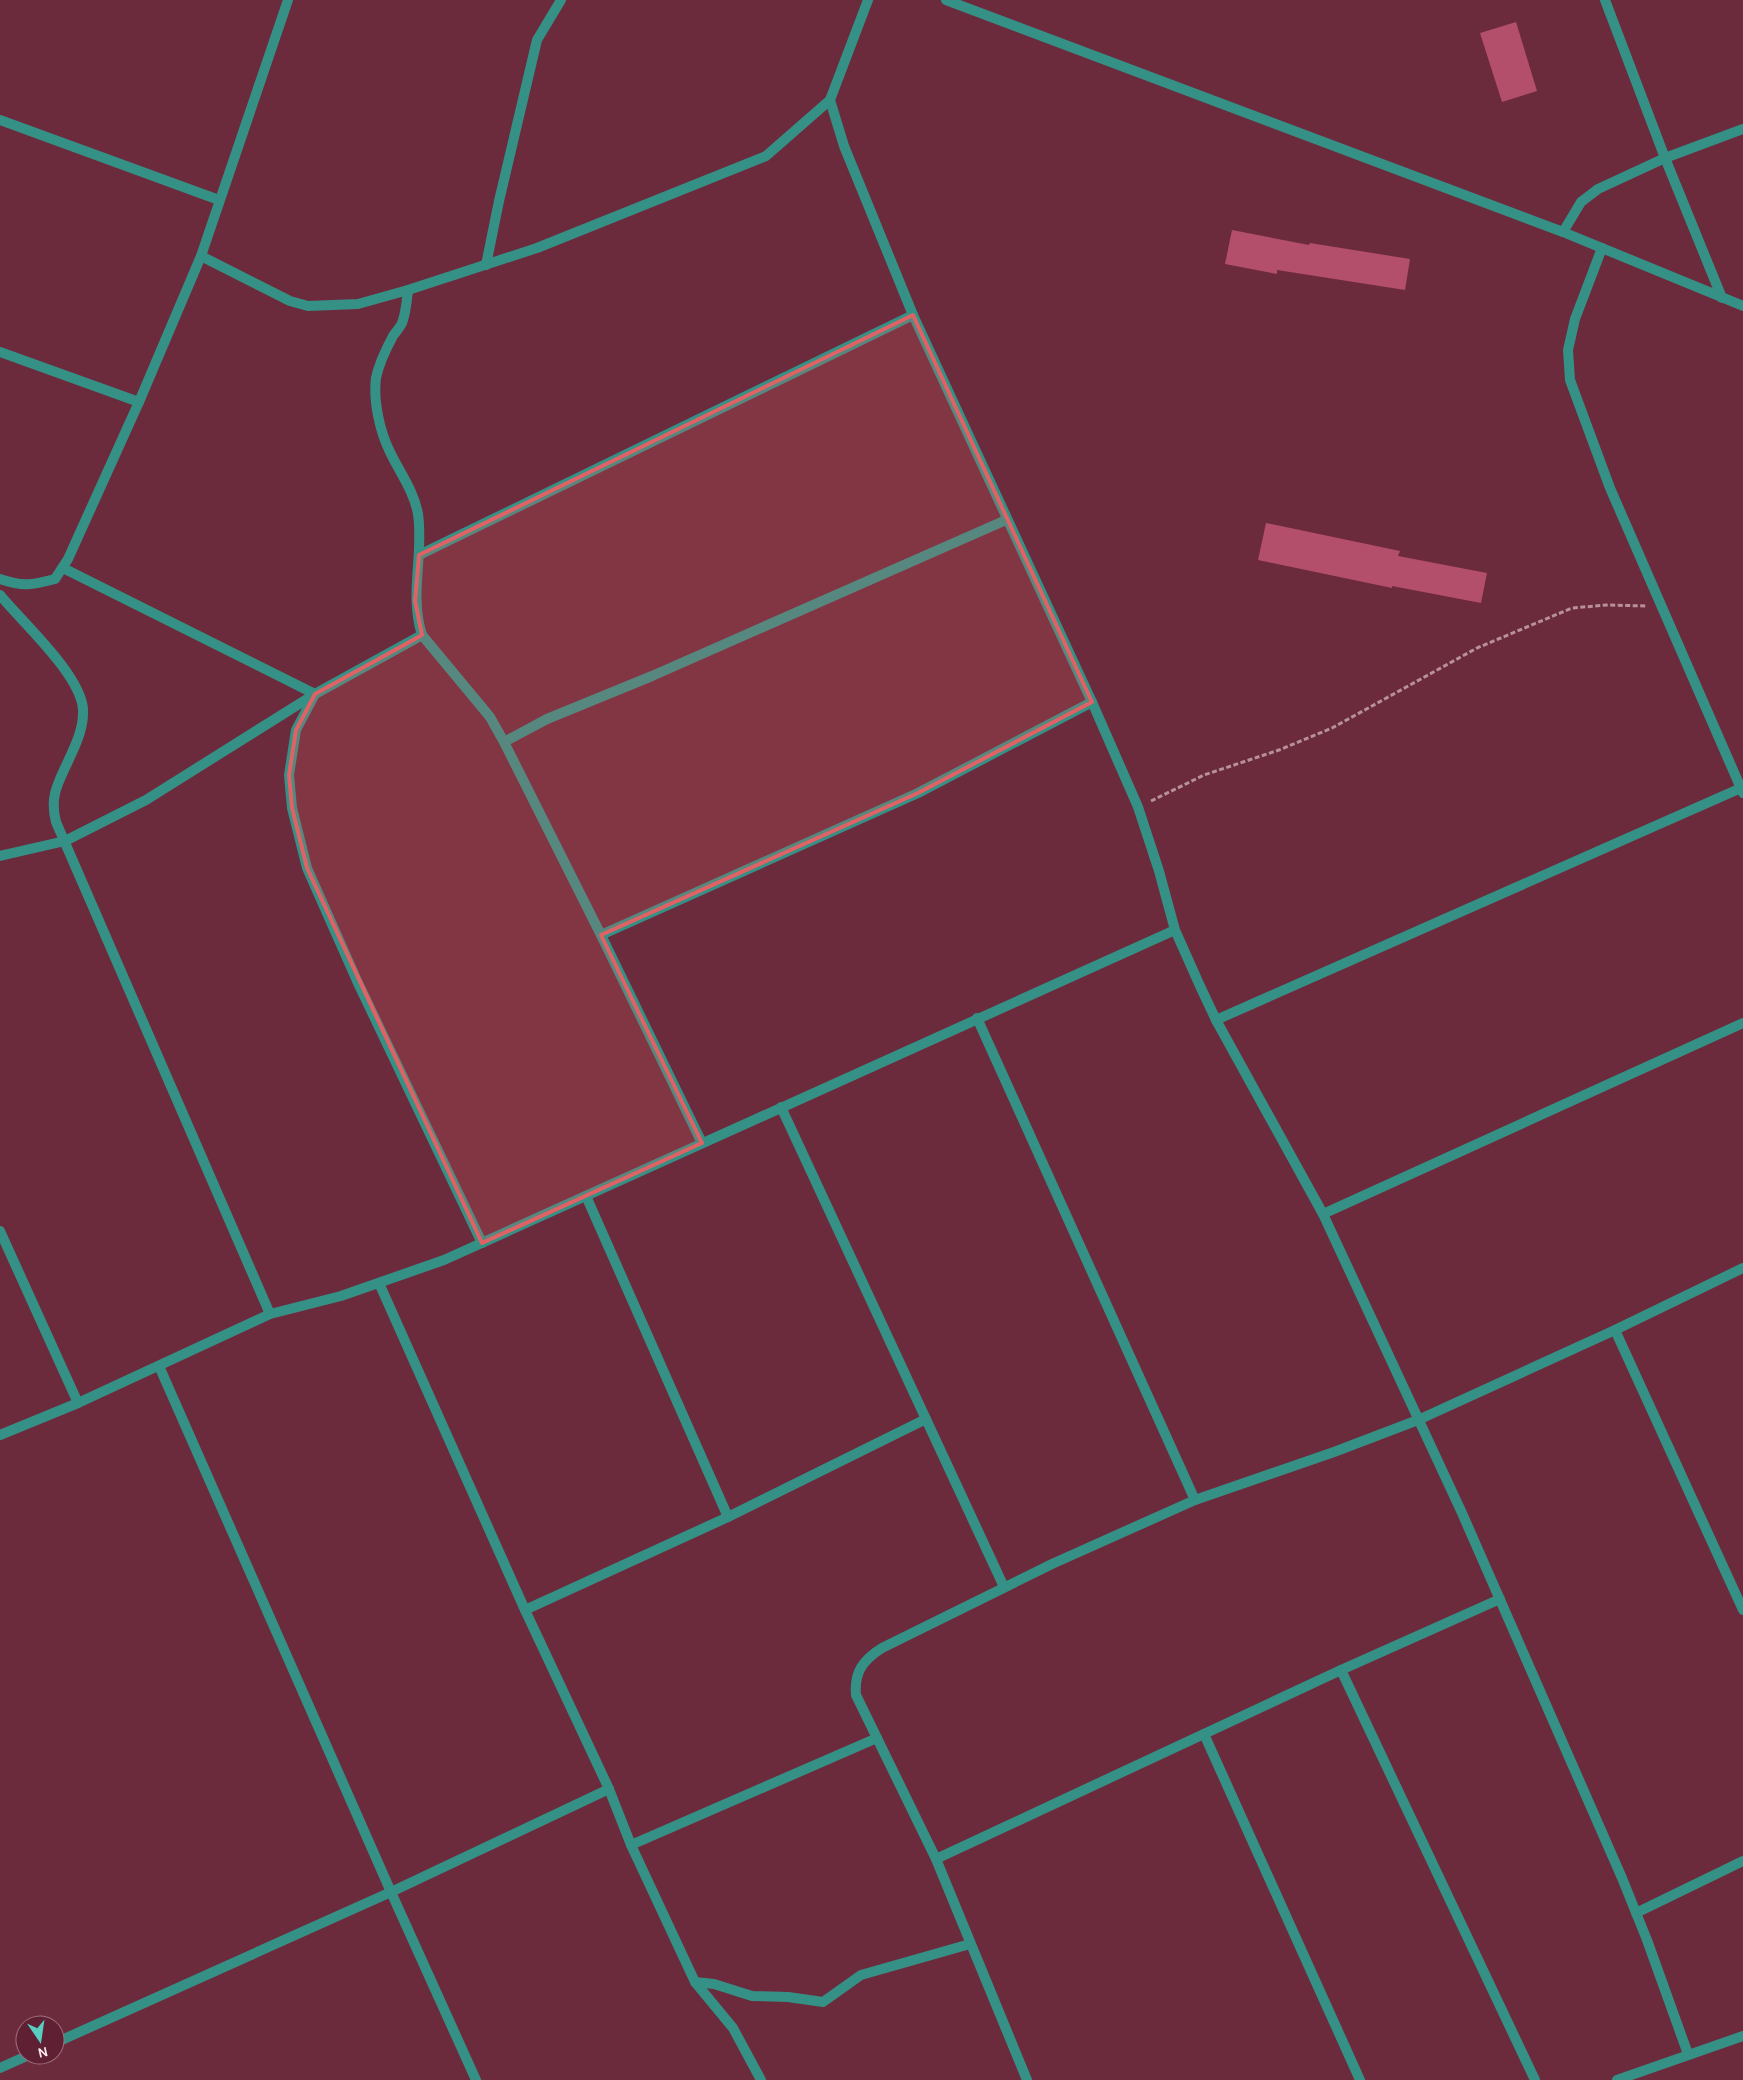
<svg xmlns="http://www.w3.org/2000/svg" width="1743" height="2080" font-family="Karla,sans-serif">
  <rect width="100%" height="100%" fill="#6b2b3d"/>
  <!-- building -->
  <g fill="#b34e6b">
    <path d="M1516,22L1537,91L1502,102L1480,33Z"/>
    <path d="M1232,230L1309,245L1310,243L1410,259L1405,290L1277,270V274L1225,264Z"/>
    <path d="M1266,523L1400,551L1398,556L1487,573L1481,603L1392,586V588L1258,560Z"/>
  </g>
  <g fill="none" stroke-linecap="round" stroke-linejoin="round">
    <!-- path -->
    <path stroke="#b8909b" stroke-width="3" stroke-dasharray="5 2.5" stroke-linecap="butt" d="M1151,801L1204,775L1279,750L1332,728L1477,648L1572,608L1607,605L1647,606"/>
    <!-- minor -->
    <g stroke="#359186" stroke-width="10">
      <path d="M868,0L830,100L844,146L913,315L1092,702L1138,807L1159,871L1175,930L1200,986L1216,1020L1323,1214L1462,1513L1622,1878L1647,1940L1688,2054"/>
      <path d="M1605,0L1665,158L1722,298"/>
      <path d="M0,120L219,200"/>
      <path d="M1563,232L1581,202L1598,189L1665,158L1743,129"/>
      <path d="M1602,248L1575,319L1568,350L1570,380L1610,488L1743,793"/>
      <path d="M201,256L290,301L308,306L358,304L408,290L537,248L766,156L830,100"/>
      <path d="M486,265L499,201L537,40L561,0"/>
      <path d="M408,290C407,300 406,311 403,320C402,326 396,331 393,336C386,349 379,363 376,378C373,401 380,432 390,452C400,473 414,491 418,514C424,555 409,594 422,635L490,717L504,742L601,935L702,1143"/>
      <path d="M0,352L139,402"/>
      <path d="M419,555L913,315"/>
      <path d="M63,568L315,694L296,730L289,775L292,808L307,868L358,983L482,1243"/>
      <path d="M0,579C23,587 32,585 55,579L68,559L139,402L201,256L288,0"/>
      <path d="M0,595C23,623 80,674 83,709C84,726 77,742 70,757C59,782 49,795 56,822L270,1314"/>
      <path d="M504,742L547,719L652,676L1006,520"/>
      <path d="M0,856L65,841L146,800L315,694L422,635"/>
      <path d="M601,935L918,793L1092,702"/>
      <path d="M977,1018L1195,1500"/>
      <path d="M1216,1020L1741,788"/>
      <path d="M781,1107L1004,1587"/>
      <path d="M586,1196L728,1517"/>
      <path d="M1323,1214L1743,1023"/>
      <path d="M0,1231L78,1403"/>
      <path d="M379,1283L525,1610L609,1789L631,1845L695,1982L733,2028L761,2080"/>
      <path d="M1615,1330L1743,1610"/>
      <path d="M159,1366L391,1892L476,2080"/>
      <path d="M0,1435L78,1403L270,1314L341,1296L444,1260L1175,930"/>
      <path d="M525,1610L728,1517L926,1419"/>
      <path d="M1341,1670L1535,2080"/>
      <path d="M1204,1734L1360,2080"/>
      <path d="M631,1845L877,1738"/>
      <path d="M936,1859L1341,1670L1500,1599"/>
      <path d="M1636,1913L1743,1861"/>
      <path d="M695,1982L714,1984L752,1996L788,1997L823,2002L861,1975L970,1944"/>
      <path d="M55,2043L391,1892L609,1789"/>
      <path d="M0,2068L29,2055"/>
      <path d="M1027,2080L936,1859L856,1695C854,1672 863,1660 882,1648L1052,1564L1195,1500L1334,1452L1418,1420L1615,1330L1743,1268"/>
      <path d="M1617,2080L1743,2036"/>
    </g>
    <!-- tertiary -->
    <path stroke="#359186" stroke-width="10" d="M946,0L1563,232L1743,306"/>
  </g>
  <!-- marked area -->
  <path fill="#e16264" fill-opacity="0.2" stroke="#e16264" stroke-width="4" stroke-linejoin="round" d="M913,315L1092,702L918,793L601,935L702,1143L482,1243L307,868L292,808L289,775L296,730L315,694L422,635L415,601L419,555Z"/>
  <!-- north arrow -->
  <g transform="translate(40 2040) rotate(167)"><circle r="24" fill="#5f2033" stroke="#9e717e"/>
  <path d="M0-4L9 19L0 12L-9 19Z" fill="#58cec0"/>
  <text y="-8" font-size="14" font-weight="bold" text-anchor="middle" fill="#fcebef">N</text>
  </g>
</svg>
